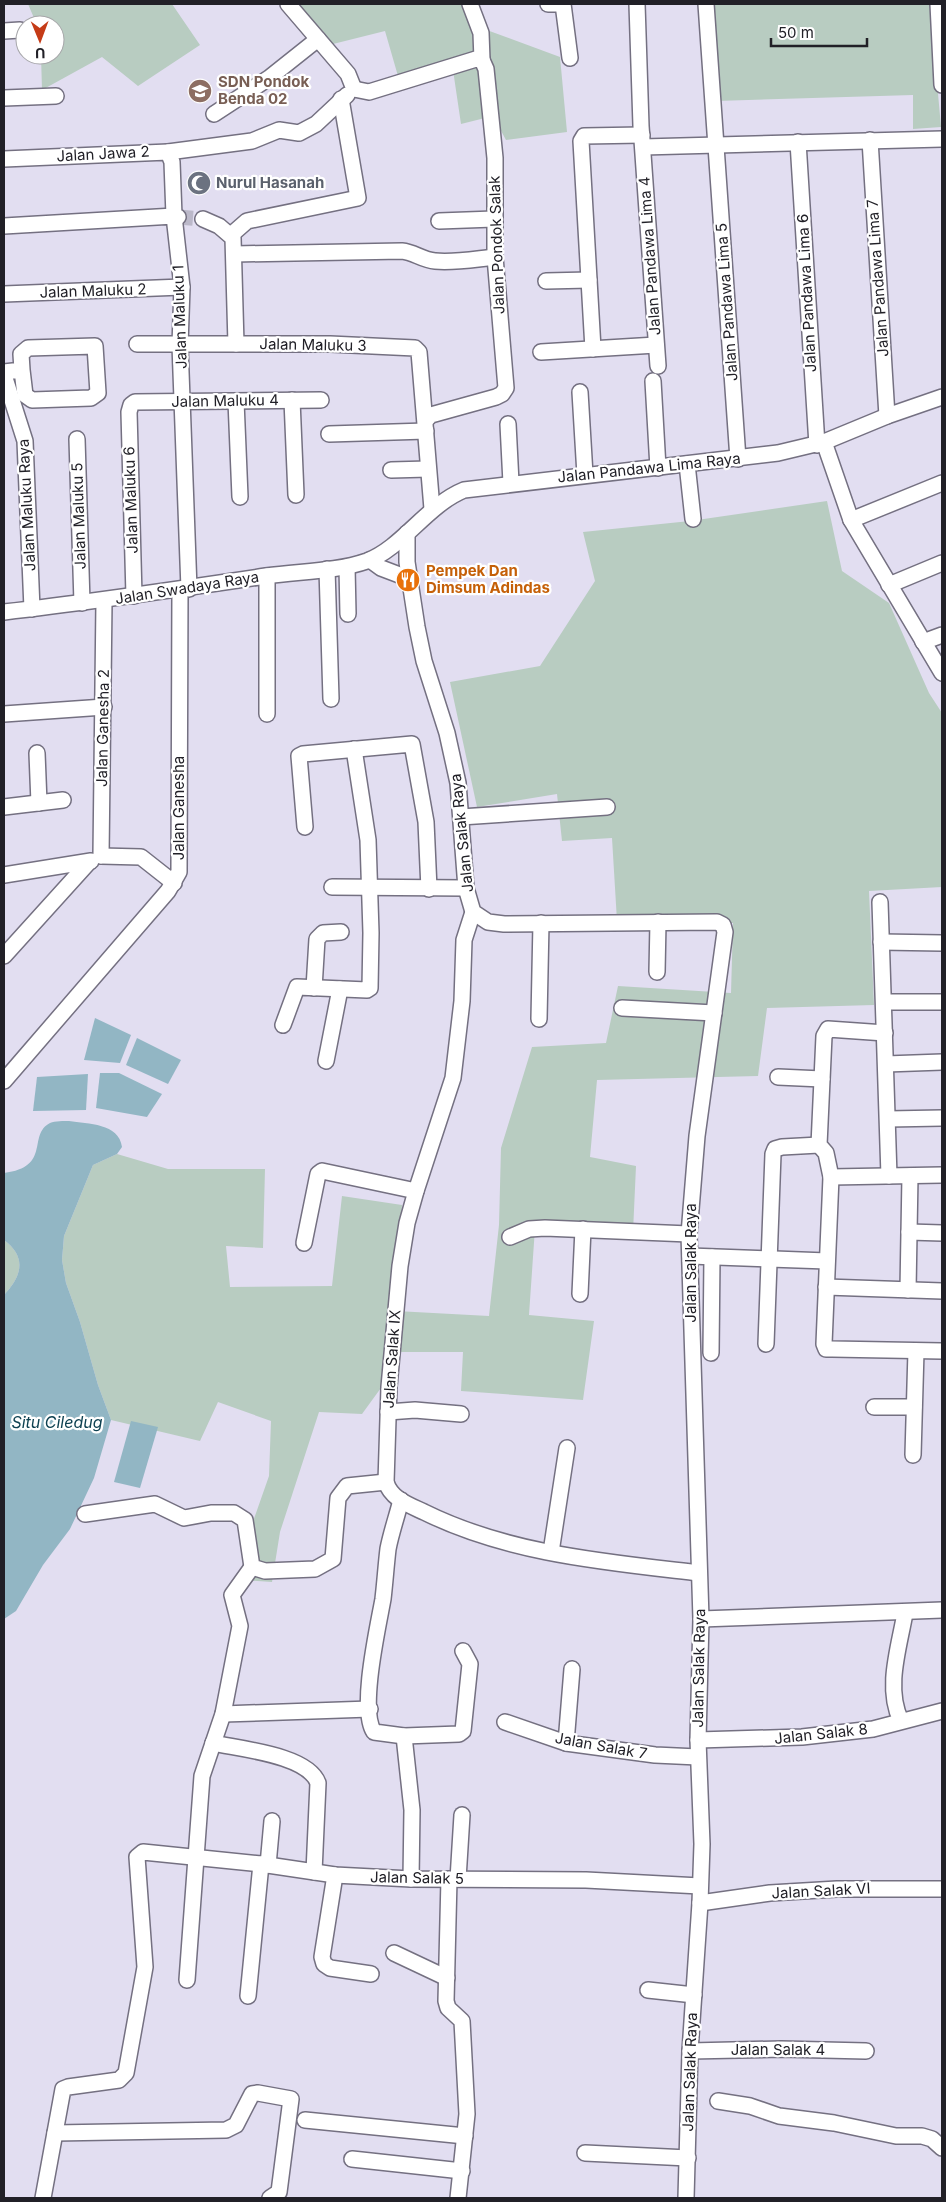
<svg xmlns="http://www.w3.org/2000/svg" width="946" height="2202" font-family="Inter,sans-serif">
  <rect width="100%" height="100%" fill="#e2def1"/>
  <!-- green -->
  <g fill="#b8ccc1">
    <path d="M28,4H172L200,45L138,86L102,57L42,90L41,55H55V25H37Z"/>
    <path d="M290,4H461L484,29L560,57L567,132L506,140L493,116L461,124L453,70L400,83L385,31L329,45Z"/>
    <path d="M711,4H930L941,127L913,129V95L716,101Z"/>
    <path d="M827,501L842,571L889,603L929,693L942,713V887L869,891L874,1005L767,1008L758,1076L597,1080L590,1157L636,1166L633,1232L535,1228L529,1315L594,1321L583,1400L461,1391L463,1352H386V1381L362,1414L319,1412L280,1532L272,1582L243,1580L249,1533L269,1476L271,1421L218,1402L200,1441L111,1420L98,1385L80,1322L66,1283L62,1260L64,1236L93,1165L117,1154L168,1169H265L263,1248L226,1246L230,1287L332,1286L342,1196L402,1205L396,1311L489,1316L499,1225L501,1148L532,1047L606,1043L618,986L731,993L733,923L617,921L612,838L562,841L557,794L477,807L450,682L540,666L595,581L583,532L690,521Z"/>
    <path d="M4,1240C27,1257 22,1276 4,1295Z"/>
  </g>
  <!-- water -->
  <g fill="#92b6c4">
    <path d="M95,1018L131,1035L120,1063L84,1060Z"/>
    <path d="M137,1038L181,1060L168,1084L126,1065Z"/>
    <path d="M100,1073H119L162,1094L147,1117L96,1108Z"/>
    <path d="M88,1074L86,1110L33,1111L37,1077Z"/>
    <path d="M69,1121C88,1124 119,1123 122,1147L117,1154L93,1165L64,1236L62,1260L66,1283L80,1322L98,1385L111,1420L94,1478L70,1529L43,1565L16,1611L4,1619V1295C22,1276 27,1257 4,1240V1173C52,1167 27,1135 50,1123C55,1121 64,1121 69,1121Z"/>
    <path d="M131,1421L158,1427L140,1488L114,1482Z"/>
  </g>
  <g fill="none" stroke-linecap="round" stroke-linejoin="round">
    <!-- minor-tunnel -->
    <path stroke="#bbb8c9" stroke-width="15" stroke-dasharray="15 8" stroke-linecap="butt" d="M178,217L203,219"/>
    <!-- minor casing -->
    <g stroke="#747081" stroke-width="18">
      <g id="minor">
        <path d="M288,4L348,74L354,89"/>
        <path d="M470,4L481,33L482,60"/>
        <path d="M548,4H559"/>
        <path d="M563,4L570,58"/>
        <path d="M637,4L641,126L658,366"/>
        <path d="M706,4L738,459"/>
        <path d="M938,4L942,85"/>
        <path d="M4,31L20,30"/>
        <path d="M354,89L369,92L476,59L482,60L486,69L495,158V257L506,388L502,394L496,397L431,415L426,420"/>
        <path d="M4,98L56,96"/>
        <path d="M214,114L269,78L318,39"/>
        <path d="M870,140L887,416"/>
        <path d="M798,142L817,445"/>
        <path d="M643,147L942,139"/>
        <path d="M168,152L252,141L279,130L299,133L316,124L347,95"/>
        <path d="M4,159L168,152L172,162L174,216L178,217"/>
        <path d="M203,219L219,226L233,238L236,344"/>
        <path d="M439,221L494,219"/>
        <path d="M4,226L174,216L182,287L180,345L189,589"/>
        <path d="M231,235L247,221L358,198L341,99"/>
        <path d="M235,254L402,251C414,252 422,260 435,261C454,263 475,259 495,257"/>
        <path d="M546,281L589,280"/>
        <path d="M4,294L182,287"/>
        <path d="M137,344H330L415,348L419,352L432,509"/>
        <path d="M593,349L581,141L584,136L642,135"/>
        <path d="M541,352L656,345"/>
        <path d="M4,372L22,370L21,354L28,348L95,346L98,393L91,398L32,400L25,395L22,370"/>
        <path d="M4,375L25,441L32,609"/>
        <path d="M653,381L658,468"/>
        <path d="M580,392L585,475"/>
        <path d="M292,400L296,495"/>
        <path d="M236,401L240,497"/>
        <path d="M508,424L511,483"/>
        <path d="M329,434L426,431"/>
        <path d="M77,439L82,603"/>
        <path d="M824,442L851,520L942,673"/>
        <path d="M687,464L693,519"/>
        <path d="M391,470L428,469"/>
        <path d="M851,520L942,483"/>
        <path d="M407,533V562L417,627L424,661L447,733L458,783L466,888L473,912L488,922L504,924L717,922L723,925L725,932L697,1136L689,1234L701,1619L698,1740L702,1844L700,1903L690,2051L686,2198"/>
        <path d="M370,560L381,568L410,579"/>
        <path d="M347,567L348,614"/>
        <path d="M327,569L331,699"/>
        <path d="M889,585L942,563"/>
        <path d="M134,596L129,412L131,405L135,402L321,400"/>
        <path d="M4,612C92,602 179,589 266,576C300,571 335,572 367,561C402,548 427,505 464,490L778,453L824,442L887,416L942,397"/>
        <path d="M923,642L942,635"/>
        <path d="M4,714L104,707"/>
        <path d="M267,714V576"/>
        <path d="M37,753L39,803"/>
        <path d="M4,807L63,800"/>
        <path d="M461,817L607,807"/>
        <path d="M305,827L299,756L303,754L412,744L426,822L429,889"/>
        <path d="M101,856L104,601"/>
        <path d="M101,856L141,857L174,883"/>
        <path d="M4,875L91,861"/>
        <path d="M332,887L466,888"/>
        <path d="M880,902L889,1176"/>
        <path d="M473,912L464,940L462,1001L453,1078L416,1191L407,1223L400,1266L389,1387L386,1482C391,1499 409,1505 424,1512C509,1554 605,1562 699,1573"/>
        <path d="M881,942L942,943"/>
        <path d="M4,956L89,862"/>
        <path d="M657,972L658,922"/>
        <path d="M314,988L317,939L323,933L341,932"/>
        <path d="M884,1002H942"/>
        <path d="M622,1008L714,1013"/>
        <path d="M539,1019L541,923"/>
        <path d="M283,1025L297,987L367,990L370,988L371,933L368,840L354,749"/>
        <path d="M885,1033L828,1029L824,1036L819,1145L826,1153L831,1177L824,1344L826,1349H832L942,1351"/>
        <path d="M326,1061L340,989"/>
        <path d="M886,1064L942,1062"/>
        <path d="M778,1077L822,1079"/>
        <path d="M4,1081L168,891L179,872L180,590"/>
        <path d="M888,1119L942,1118"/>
        <path d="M831,1177L942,1175"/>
        <path d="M909,1232L942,1233"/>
        <path d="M510,1237L529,1229L545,1228L689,1234"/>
        <path d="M304,1243L318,1174L322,1171L416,1191"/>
        <path d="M690,1256L827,1261"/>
        <path d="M826,1287L942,1291"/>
        <path d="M908,1290L910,1176"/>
        <path d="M580,1294L583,1229"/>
        <path d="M766,1344L773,1154L775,1149L782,1147L819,1145"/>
        <path d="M711,1353L712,1257"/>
        <path d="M874,1407H914"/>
        <path d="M388,1412L415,1410L461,1414"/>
        <path d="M913,1455L916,1351"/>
        <path d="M401,1500C397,1516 391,1533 388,1549C386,1566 385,1582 383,1599C378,1627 359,1710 374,1732L404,1736L459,1734L463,1731L470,1664L463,1651"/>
        <path d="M85,1514L155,1504L184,1518L211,1513H234L245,1520L252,1567L265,1571L315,1569L333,1559L338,1498L347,1486L386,1482"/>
        <path d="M551,1552L567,1448"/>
        <path d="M701,1619L942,1610"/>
        <path d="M223,1714L370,1709"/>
        <path d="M901,1721C885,1688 899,1648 905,1613"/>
        <path d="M505,1722L566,1743L655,1755L698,1757"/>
        <path d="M404,1736L412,1810L411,1879"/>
        <path d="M698,1740L802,1737L873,1729L942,1711"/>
        <path d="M213,1743C240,1749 308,1755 318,1783L314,1872"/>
        <path d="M566,1743L572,1669"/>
        <path d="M268,1865L272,1821"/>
        <path d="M335,1875L322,1957L324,1964L330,1968L371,1974"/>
        <path d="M449,1879L446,2001L448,2008L462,2021L467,2114L458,2198"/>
        <path d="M458,1879L462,1815"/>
        <path d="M700,1903L770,1893L837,1889H942"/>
        <path d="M394,1953L447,1978"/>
        <path d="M187,1980L202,1776L223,1714L240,1626L232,1595L252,1567"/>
        <path d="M648,1990L694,1995"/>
        <path d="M248,1996L261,1864"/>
        <path d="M690,2051L781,2049L866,2051"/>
        <path d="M718,2101L750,2106L779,2116L834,2123L896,2136H922L932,2139L942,2148"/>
        <path d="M305,2120L465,2136"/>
        <path d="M55,2133L226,2130L236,2125L252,2094L258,2093L291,2099L279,2192L270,2198"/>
        <path d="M585,2153L688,2158"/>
        <path d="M352,2159L462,2171"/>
        <path d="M43,2198L63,2089L68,2087L119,2080L126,2073L145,1967L137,1857L143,1852L261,1864L335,1875L411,1879L586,1880L700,1886"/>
      </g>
    </g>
    <!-- minor -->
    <use href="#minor" stroke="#fff" stroke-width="15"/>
  </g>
  <!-- icons -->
  <defs>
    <g id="school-disc" transform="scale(1.25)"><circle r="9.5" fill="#8d6e63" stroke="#fff"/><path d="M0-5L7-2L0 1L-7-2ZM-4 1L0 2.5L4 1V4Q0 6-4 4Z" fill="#fff"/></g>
    <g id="mosque-disc" transform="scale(1.25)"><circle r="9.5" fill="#6b7280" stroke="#fff"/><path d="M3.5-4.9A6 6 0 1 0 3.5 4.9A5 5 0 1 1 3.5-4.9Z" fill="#fff"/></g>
    <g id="restaurant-disc" transform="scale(1.25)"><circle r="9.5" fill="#e8710a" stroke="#fff"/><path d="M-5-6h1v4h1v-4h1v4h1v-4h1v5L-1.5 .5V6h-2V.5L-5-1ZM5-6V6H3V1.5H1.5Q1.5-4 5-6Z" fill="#fff"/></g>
  </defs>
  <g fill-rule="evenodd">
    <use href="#school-disc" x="200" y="91"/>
    <use href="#mosque-disc" x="199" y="183"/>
    <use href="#restaurant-disc" x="408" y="580"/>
  </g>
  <g text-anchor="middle" stroke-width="4.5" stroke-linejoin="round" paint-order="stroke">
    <!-- education labels -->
    <g font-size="15" font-weight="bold" fill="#785e54" stroke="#fff" text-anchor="start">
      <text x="218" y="87">SDN Pondok<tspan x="218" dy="17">Benda 02</tspan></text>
    </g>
    <!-- street labels -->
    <g font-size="15" fill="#212027" stroke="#fff">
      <text transform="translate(103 154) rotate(-3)" y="5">Jalan Jawa 2</text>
      <text transform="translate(497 245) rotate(-92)" y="5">Jalan Pondok Salak</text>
      <text transform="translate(650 256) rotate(-94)" y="5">Jalan Pandawa Lima 4</text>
      <text transform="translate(878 278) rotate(-94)" y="5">Jalan Pandawa Lima 7</text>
      <text transform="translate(93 291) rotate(-2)" y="5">Jalan Maluku 2</text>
      <text transform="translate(807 293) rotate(-93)" y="5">Jalan Pandawa Lima 6</text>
      <text transform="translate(727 302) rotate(-94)" y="5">Jalan Pandawa Lima 5</text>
      <text transform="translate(180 317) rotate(-92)" y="5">Jalan Maluku 1</text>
      <text transform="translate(313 345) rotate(1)" y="5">Jalan Maluku 3</text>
      <text transform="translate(225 401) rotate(-1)" y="5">Jalan Maluku 4</text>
      <text transform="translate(649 468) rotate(-6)" y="5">Jalan Pandawa Lima Raya</text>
      <text transform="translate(131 500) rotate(-92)" y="5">Jalan Maluku 6</text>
      <text transform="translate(27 505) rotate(-93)" y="5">Jalan Maluku Raya</text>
      <text transform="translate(79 516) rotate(-92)" y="5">Jalan Maluku 5</text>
      <text transform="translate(187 588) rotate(-9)" y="5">Jalan Swadaya Raya</text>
      <text transform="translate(103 728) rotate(-89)" y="5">Jalan Ganesha 2</text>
      <text transform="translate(179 808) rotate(-90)" y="5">Jalan Ganesha</text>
      <text transform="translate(462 833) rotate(-96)" y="5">Jalan Salak Raya</text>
      <text transform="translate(691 1263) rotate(-90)" y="5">Jalan Salak Raya</text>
      <text transform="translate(392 1359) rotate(-86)" y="5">Jalan Salak IX</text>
      <text transform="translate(699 1668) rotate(-89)" y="5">Jalan Salak Raya</text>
      <text transform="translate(821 1734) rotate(-6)" y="5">Jalan Salak 8</text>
      <text transform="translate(601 1746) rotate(10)" y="5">Jalan Salak 7</text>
      <text transform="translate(417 1878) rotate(1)" y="5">Jalan Salak 5</text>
      <text transform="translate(821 1891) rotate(-3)" y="5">Jalan Salak VI</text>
      <text x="778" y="2055">Jalan Salak 4</text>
      <text transform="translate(690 2072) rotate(-88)" y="5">Jalan Salak Raya</text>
    </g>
    <!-- worship labels -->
    <g font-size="15" font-weight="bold" fill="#5b616d" stroke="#fff" text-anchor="start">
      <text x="216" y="188">Nurul Hasanah</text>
    </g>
    <!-- food labels -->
    <g font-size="15" font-weight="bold" fill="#c56008" stroke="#fff" text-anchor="start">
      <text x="426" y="576">Pempek Dan<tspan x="426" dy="17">Dimsum Adindas</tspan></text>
    </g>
    <!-- water labels -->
    <g font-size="16" font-style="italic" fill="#0e4151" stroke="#fff">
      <text x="57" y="1428">Situ Ciledug</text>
    </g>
  </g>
  <!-- border -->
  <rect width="946" height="2202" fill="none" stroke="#212027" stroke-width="10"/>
  <!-- north arrow -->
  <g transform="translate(40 40) rotate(179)"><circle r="24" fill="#ffffff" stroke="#a6a6a9"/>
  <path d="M0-4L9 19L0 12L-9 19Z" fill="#c53b17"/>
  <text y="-8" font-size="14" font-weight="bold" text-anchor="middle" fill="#212027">U</text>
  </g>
  <!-- scale -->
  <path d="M771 38v8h96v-8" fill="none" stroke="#212027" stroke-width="2.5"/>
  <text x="778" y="38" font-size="15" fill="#212027" stroke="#ffffff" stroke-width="4" paint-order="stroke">50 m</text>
</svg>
